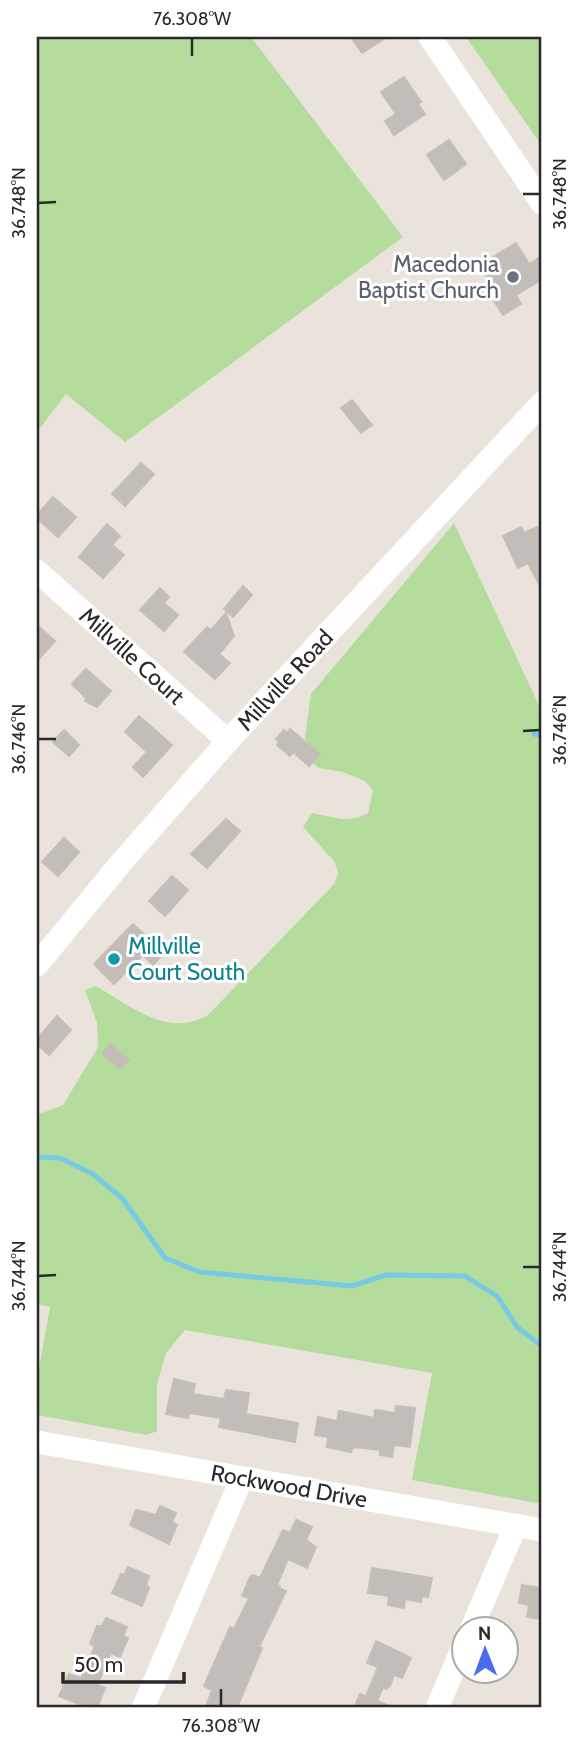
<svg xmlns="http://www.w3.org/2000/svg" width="579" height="1745" font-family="Cabin,sans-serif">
  <rect width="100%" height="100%" fill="#eae3dc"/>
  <!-- green -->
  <g fill="#b4dc9d">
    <path d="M37,37H251L403,237L125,442L66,394L37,432Z"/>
    <path d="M466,37H542V146Z"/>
    <path d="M454,523L542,712V1504L412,1480L432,1373L185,1330L166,1353L157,1385V1431L147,1435L37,1415V1380L50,1307L37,1304V1115L63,1105L98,1047L97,1023L85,990L96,986C132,1007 167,1038 208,1015L335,883L338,872L334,861L303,827L312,813C332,817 350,824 368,813L373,790L365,781L343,772L319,768L309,760L305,737L311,694Z"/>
  </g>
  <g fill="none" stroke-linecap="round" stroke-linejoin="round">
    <!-- stream -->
    <g stroke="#77cae3" stroke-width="5">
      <path d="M534,734L542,735"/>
      <path d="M37,1157L60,1158L93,1174L122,1198L165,1258L200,1272L352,1286L386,1275L465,1276L497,1296L517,1327L542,1346"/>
    </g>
  </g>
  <!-- building -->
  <g fill="#c2bdb8" stroke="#c5bfb6" stroke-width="2">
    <path d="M351,37H387L362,53Z"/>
    <path d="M404,77L421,102L418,104L425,114L394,135L385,121L396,114L381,92Z"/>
    <path d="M449,140L466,164L444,180L427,155Z"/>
    <path d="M516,243L529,264L542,256V271L537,275L541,280L516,295L521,304L503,315L485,287L491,283L480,265Z"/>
    <path d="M352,400L372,425L361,433L341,408Z"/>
    <path d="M141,463L154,474L125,506L112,494Z"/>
    <path d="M53,497L76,517L58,537L37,518V515Z"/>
    <path d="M107,524L120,536L112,545L124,555L103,578L79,557Z"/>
    <path d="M542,525V590L528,563L518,568L503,536L521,527L524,533Z"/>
    <path d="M243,586L252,595L233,617L224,609Z"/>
    <path d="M160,588L169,597L164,603L178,615L164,631L140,610Z"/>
    <path d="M226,613L234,636L219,654L230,663L215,679L184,652L207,627L211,630Z"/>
    <path d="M37,625L55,641L37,661Z"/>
    <path d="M86,669L111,691L97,707L85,701L86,699L82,694L72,684Z"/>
    <path d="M139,716L172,745L143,777L133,767L147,752L125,732Z"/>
    <path d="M290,729L320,754L309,766L293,752L290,756L277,745L279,742L276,739L284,730L287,733Z"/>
    <path d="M64,730L79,745L69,756L53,742Z"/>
    <path d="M226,819L240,831L207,868L191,854Z"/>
    <path d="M64,838L79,852L58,876L42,862Z"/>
    <path d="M172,876L188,890L165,916L149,901Z"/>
    <path d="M133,924L164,953L153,965L143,955L114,984L94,964Z"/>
    <path d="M57,1016L71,1030L49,1055L37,1044V1039Z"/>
    <path d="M111,1044L129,1060L120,1069L102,1053Z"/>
    <path d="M174,1379L195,1384L193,1394L224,1399L226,1390L249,1393L246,1414L298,1423L295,1442L219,1427L221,1418L189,1413L188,1418L166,1414Z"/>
    <path d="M396,1406L415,1408L410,1447L394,1445L392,1457L380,1455V1450L353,1447L351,1452L327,1447L328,1437L315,1435L318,1417L337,1421L339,1411L374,1418L375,1410L395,1413Z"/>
    <path d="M160,1506L176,1513L172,1522L177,1525L169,1544L130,1525L136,1510L156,1515Z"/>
    <path d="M296,1520L312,1527L306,1540L316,1547L307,1568L288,1559L277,1585L280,1586L279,1588L286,1591L259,1647L262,1648L237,1708H217L207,1704L212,1690L204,1686L230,1627L234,1629L249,1598L242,1596L250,1577L253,1575L260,1578L283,1530L290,1533Z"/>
    <path d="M128,1567L149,1576L146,1584L149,1588L142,1606L112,1593L121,1574L124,1575Z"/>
    <path d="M372,1568L432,1578L428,1597L422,1596L421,1602L405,1599L404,1608L388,1605L389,1596L368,1593Z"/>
    <path d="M522,1585L542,1588V1619L527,1617L529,1605L519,1603Z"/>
    <path d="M106,1618L127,1627L123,1636L128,1638L120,1657L111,1653L97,1685L105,1688L97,1708H89L59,1696L69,1674L81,1678L95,1646L90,1644L97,1626H102Z"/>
    <path d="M376,1641L411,1658L402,1678L394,1675L390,1686L386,1689L383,1687L377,1701L394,1708H354L360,1694L366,1696L378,1667L367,1663Z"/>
  </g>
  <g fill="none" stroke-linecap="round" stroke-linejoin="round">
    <!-- minor -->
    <g stroke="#fff" stroke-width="23">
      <path d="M430,37L542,203"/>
      <path d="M37,571L228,741"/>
      <path d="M37,965L120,864L228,741L542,403"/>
      <path d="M37,1442L542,1530"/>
      <path d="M471,1630L516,1525"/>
      <path d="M143,1708L242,1478"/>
      <path d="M437,1708L463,1647"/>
    </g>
  </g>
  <!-- ticks -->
  <path fill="none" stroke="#292929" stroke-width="2.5" d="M192,38V56M523,194H540M38,203L56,202M523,731L540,730M38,739H56M523,1267H540M38,1276L56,1275M221,1689V1706"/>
  <!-- markers -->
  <circle fill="#6b7280" stroke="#fff" stroke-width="2.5" cx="513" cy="277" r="7"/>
  <circle fill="#0f9aa8" stroke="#fff" stroke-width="2.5" cx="114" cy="959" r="7"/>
  <g text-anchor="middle" stroke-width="6" stroke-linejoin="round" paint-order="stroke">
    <!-- worship labels -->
    <g font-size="23" fill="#5b616d" stroke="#fff" text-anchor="end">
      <text x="499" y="272">Macedonia<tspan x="499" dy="26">Baptist Church</tspan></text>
    </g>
    <!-- street labels -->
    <g font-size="23" fill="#292929" stroke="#fff">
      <text transform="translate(132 656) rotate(42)" y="8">Millville Court</text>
      <text transform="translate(285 680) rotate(-47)" y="8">Millville Road</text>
      <text transform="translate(289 1486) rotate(10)" y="8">Rockwood Drive</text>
    </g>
    <!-- culture labels -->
    <g font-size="23" fill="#0d838f" stroke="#fff" text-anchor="start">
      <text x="128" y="954">Millville<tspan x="128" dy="26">Court South</tspan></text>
    </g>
  </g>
  <!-- border -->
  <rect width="579" height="1745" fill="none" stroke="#ffffff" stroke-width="77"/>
  <!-- north arrow -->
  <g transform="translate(485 1650) rotate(359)"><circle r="33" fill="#ffffff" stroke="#a9a9a9" stroke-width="2"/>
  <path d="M0-5L12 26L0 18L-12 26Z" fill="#496cea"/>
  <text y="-10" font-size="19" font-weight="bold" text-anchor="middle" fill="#292929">N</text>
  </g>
  <!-- scale -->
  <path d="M63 1672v10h121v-10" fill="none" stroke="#292929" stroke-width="3.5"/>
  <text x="74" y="1672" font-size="21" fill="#292929" stroke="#ffffff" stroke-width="5" paint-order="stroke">50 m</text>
  <rect x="38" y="38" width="502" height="1668" fill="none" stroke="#292929" stroke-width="2.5"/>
  <g font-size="18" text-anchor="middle" fill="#292929">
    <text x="192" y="25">76.308°W</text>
    <text transform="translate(560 194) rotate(-90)" y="6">36.748°N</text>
    <text transform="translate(19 203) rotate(-90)" y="6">36.748°N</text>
    <text transform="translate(560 730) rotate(-90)" y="6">36.746°N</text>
    <text transform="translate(19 739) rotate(-90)" y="6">36.746°N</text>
    <text transform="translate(560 1267) rotate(-90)" y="6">36.744°N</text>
    <text transform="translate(19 1276) rotate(-90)" y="6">36.744°N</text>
    <text x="221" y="1732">76.308°W</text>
  </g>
</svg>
